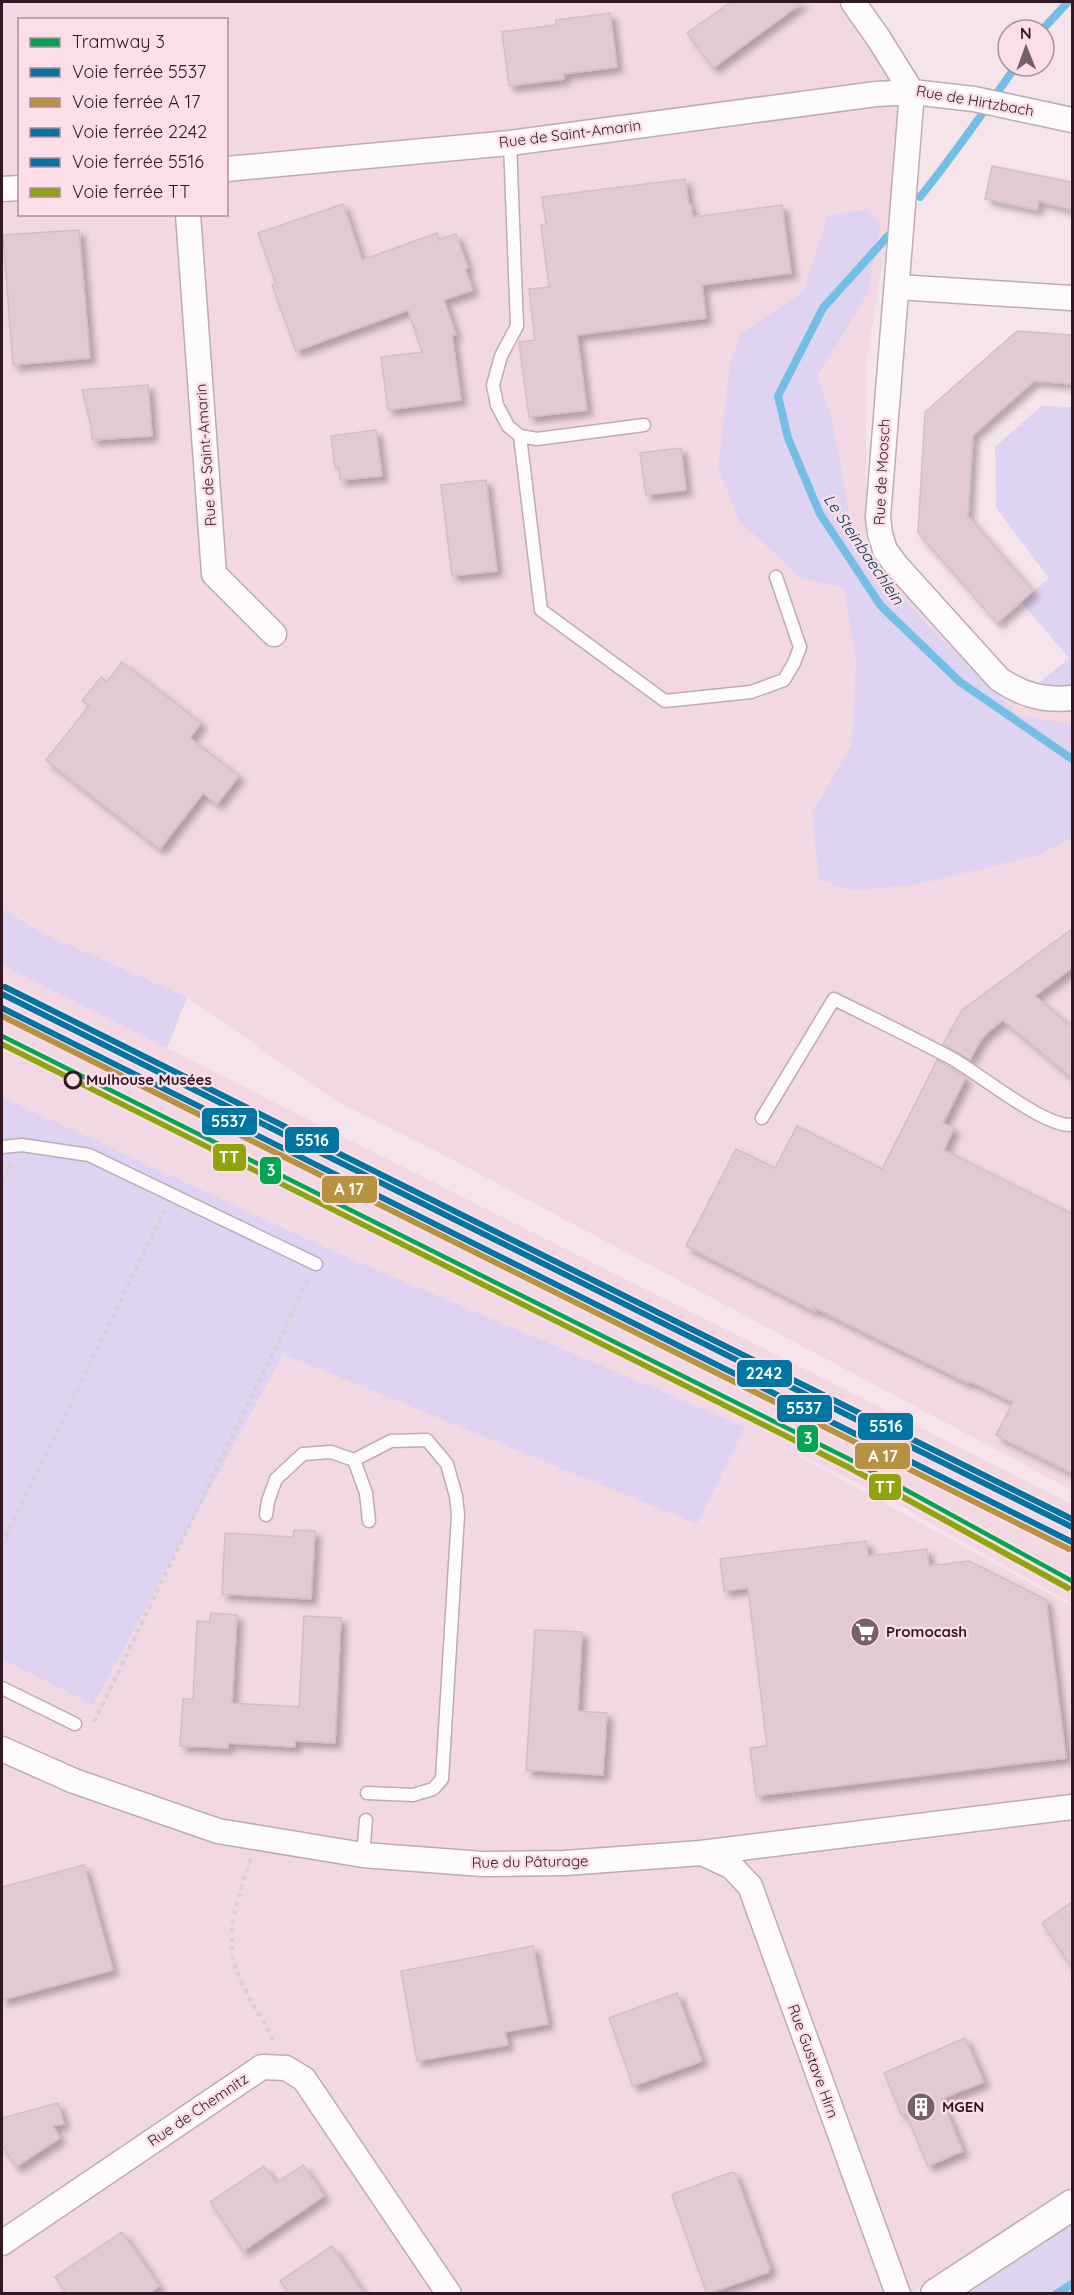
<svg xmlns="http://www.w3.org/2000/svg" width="1074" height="2295" font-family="Quicksand,sans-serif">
  <defs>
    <filter id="shadow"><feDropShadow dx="5.5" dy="5.5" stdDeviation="3" flood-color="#0004"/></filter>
  </defs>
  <rect width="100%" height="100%" fill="#f5e5eb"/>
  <!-- built -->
  <g fill="#f2d8e2" fill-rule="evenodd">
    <path d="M2,2H838L896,88L901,152L866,365V549L1020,708L1072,701V1490L440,1153L334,1100L187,997L47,935L2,909ZM20,20H226V214H20Z"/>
    <path d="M2,965L1072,1504V1604L890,1500L768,1439L1072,1606V2186L911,2293H2ZM328,1250L745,1427L697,1523L283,1354Z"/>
  </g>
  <!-- green -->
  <g fill="#ded3f0">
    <path d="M868,210L880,224L868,293L817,376L832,419L856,552L1018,715L1072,724V838L1038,855L919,884L851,891L819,879L812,813L852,744L856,661L844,588L800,578L739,520L718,468L730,363L742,333L803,292L828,215Z"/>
    <path d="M1041,406L1072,407V698L1026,694L1069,658L1021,602L1049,578L996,508L995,447Z"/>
    <path d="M2,909L47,935L187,997L167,1048L2,965Z"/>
    <path d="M2,1097L328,1249L745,1427L697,1524L283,1354L93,1705L2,1659Z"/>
    <path d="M1072,2205V2293H936Z"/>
  </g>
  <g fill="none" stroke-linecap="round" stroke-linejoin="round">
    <!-- stream -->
    <g stroke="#72bee4" stroke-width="8">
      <path d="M1042,30L1068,2"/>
      <path d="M920,197C954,155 985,110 1016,66"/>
      <path d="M888,236L823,308L778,396L788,438L820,514L881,606L960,682L1072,759"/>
      <path d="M1056,2294L1072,2284"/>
    </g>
  </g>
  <!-- building -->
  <g fill="#e1cbd0" stroke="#d5bec3" stroke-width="1.5" filter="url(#shadow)">
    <path d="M731,2H803L713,68L687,33Z"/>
    <path d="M610,13L617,67L563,74L564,79L509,86L502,32L556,25V20Z"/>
    <path d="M992,166L1072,182V210L1039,201L1037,210L985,199Z"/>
    <path d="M685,179L689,205H691L693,217L782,205L791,273L702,285L706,318L577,335L587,410L529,417L519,342L535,340L529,289L549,287L541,225L546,224L542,197Z"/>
    <path d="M343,204L362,260L437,233L439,240L456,234L468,268L465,269L473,290L444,300L456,335H452L461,400L388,410L381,357L422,352L408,310L296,351L272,285L276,284L258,233Z"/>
    <path d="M79,230L90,358L13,365L3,235Z"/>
    <path d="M1017,331L1072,335V384L1034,381L973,435L968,516L1033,591L997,623L918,533L925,412Z"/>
    <path d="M148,385L152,436L92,440L91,426L82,390Z"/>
    <path d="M376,430L382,476L340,480L339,468H335L331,436Z"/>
    <path d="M681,448L686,490L646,495L640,453Z"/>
    <path d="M486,480L497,571L452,576L441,485Z"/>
    <path d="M122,662L201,723L190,738L239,776L217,804L203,793L160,849L46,760L89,706L82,701L101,677L107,682Z"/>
    <path d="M1072,929V968L1035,996L1072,1027V1078L1003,1020L988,1032L980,1041L970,1060L943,1044L962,1010Z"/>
    <path d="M937,1060L966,1077L943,1123L954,1128L944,1150L1072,1214V1473L996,1435L1013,1402L969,1381L968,1383L954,1376L813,1307L815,1311L686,1246L736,1149L775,1168L797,1126L882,1169Z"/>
    <path d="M294,1530L315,1531L311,1599L222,1594L225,1533L293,1537Z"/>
    <path d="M866,1541L868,1556L927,1549L929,1566L969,1561L1046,1600L1066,1758L756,1796L750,1748L767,1746L748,1588L724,1591L720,1559Z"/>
    <path d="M211,1613L237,1615L232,1703L299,1707L304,1616L341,1618L335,1743L295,1741V1747L228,1743V1748L180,1746L183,1699H193L197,1621L210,1622Z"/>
    <path d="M535,1630L582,1632L578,1711L607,1713L603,1775L526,1770Z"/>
    <path d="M84,1865L113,1970L2,2000V1887Z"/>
    <path d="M1072,1902V1968L1042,1923Z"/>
    <path d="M533,1946L548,2024L505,2032L508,2045L417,2061L401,1971Z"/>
    <path d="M677,1993L702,2061L633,2086L609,2018Z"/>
    <path d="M965,2038L984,2082L941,2099L963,2151L928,2166L906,2114L902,2116L884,2073Z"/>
    <path d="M58,2103L64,2124L53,2126L60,2138L16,2167L2,2146V2118Z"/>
    <path d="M303,2165L324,2196L243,2251L210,2202L264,2166L276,2183Z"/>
    <path d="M732,2172L735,2173L770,2269L768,2270L769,2272L707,2294L672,2196H674L673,2194Z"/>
    <path d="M122,2232L159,2286L148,2294H67L55,2277Z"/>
    <path d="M332,2246L364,2294H289L280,2281Z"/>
  </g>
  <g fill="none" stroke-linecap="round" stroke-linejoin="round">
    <!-- service casing -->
    <g stroke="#bfabb3" stroke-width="15">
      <g id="service">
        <path d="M510,143L517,326L501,356L493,385L497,405L508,426L520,436L537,439L644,425"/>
        <path d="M520,436L541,610L665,701L751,692L784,680L794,663L800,647L776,577"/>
        <path d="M762,1118L834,999C874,1019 914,1038 953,1059C981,1075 1044,1127 1072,1125"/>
        <path d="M2,1147L22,1145L89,1155L316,1264"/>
        <path d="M354,1460L366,1493L369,1521"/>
        <path d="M266,1515L268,1501L276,1479L303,1454L331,1452L354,1460L391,1441L427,1440L447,1464L456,1496L458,1515L442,1779L433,1789L413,1795L367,1793"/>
        <path d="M2,1688L75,1724"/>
        <path d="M363,1855L366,1820"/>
      </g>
    </g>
    <!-- minor casing -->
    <g stroke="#bfabb3" stroke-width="27">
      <g id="minor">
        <path d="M853,2L879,39L912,92L974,99L1072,120"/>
        <path d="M226,169L510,143L876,94L912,92L878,517L880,534L885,550L896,565L999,679C1022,695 1044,701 1072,698"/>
        <path d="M2,189L20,188"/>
        <path d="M188,214L214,574L274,634"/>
        <path d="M897,287L1072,298"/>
        <path d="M2,1749L74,1781L218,1831L363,1855L483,1864L565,1863L701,1853L1072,1807"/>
        <path d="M702,1853L732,1867L750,1886L898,2294"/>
        <path d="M2,2243L262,2067L286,2068L304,2079L449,2294"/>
      </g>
    </g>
    <!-- tertiary casing -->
    <g stroke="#bfabb3" stroke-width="33">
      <path id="tertiary" d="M936,2294L1072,2205"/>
    </g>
    <!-- path -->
    <g stroke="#d6d1d3" stroke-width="4" stroke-dasharray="4.5 4.5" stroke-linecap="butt">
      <path d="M2,1183L11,1164"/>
      <path d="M2,1545L164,1211"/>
      <path d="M94,1722L308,1280"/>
      <path d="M251,1859C240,1888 230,1919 232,1949C233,1977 259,2013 272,2037L270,2043"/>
    </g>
    <!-- service -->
    <use href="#service" stroke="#fefbfc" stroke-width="12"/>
    <!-- minor -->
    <use href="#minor" stroke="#fefbfc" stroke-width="24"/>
    <!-- tertiary -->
    <use href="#tertiary" stroke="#fefbfc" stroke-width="30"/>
    <!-- rail casing -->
    <g stroke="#c4bfc0" stroke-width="7">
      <path id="rail" d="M2,990L57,1022"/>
    </g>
    <!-- rail -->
    <use href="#rail" stroke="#fcdee9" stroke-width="4.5" stroke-dasharray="14" stroke-linecap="butt"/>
    <!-- rail-1 casing -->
    <g stroke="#fcdee9" stroke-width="10">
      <path id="rail-1" d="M2,1008L1072,1542"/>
    </g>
    <!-- rail-2 casing -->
    <g stroke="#fcdee9" stroke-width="10">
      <path id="rail-2" d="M2,1016L1069,1549"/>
    </g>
    <!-- rail-3 casing -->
    <g stroke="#fcdee9" stroke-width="10">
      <path id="rail-3" d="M2,994L1072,1527"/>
    </g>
    <!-- rail-4 casing -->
    <g stroke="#fcdee9" stroke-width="10">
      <path id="rail-4" d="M5,987L1072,1519"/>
    </g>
    <!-- rail-5 casing -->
    <g stroke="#fcdee9" stroke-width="10">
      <path id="rail-5" d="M2,1044L852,1469L1068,1588"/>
    </g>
    <!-- rail-1 -->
    <use href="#rail-1" stroke="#0075a1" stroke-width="6"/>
    <!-- rail-2 -->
    <use href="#rail-2" stroke="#b79242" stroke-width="6"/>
    <!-- rail-3 -->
    <use href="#rail-3" stroke="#0075a1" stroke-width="6"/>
    <!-- rail-4 -->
    <use href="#rail-4" stroke="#0075a1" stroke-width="6"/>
    <!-- rail-5 -->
    <use href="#rail-5" stroke="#90a40e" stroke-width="6"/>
    <!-- tram-1 casing -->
    <g stroke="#fcdee9" stroke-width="9">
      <path id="tram-1" d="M2,1036L855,1462L1072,1581"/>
    </g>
    <!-- tram-1 -->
    <use href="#tram-1" stroke="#00a651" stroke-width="4.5"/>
  </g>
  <!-- icons -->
  <defs>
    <g id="supermarket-disc" transform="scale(1.5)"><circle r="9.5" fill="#76606a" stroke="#fcdee9"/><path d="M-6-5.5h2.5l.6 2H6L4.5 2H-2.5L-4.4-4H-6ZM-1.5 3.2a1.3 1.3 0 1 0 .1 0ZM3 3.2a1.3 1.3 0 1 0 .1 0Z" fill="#fff"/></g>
    <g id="building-disc" transform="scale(1.5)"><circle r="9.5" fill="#76606a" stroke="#fcdee9"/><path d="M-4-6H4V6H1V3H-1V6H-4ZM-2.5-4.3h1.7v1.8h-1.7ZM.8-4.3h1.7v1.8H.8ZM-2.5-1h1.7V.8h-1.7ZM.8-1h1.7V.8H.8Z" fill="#fff"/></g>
  </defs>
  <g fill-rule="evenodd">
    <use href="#supermarket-disc" x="865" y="1632"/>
    <use href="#building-disc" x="921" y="2107"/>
  </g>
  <!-- markers -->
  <circle fill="#fcdee9" stroke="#321824" stroke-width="3" cx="73" cy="1080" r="8"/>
  <g text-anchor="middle" stroke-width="5" stroke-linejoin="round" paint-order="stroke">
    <!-- street labels -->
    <g font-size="15" fill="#321824" stroke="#fcdee9">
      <text transform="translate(975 101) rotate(10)" y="5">Rue de Hirtzbach</text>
      <text transform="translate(570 134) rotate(-7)" y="5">Rue de Saint-Amarin</text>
      <text transform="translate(206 455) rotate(-94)" y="5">Rue de Saint-Amarin</text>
      <text transform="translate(882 472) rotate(-87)" y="5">Rue de Moosch</text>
      <text transform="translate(530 1862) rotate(-1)" y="5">Rue du Pâturage</text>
      <text transform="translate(813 2061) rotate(70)" y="5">Rue Gustave Hirn</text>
      <text transform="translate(198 2110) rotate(-34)" y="5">Rue de Chemnitz</text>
    </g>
    <!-- stop labels -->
    <g font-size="15" font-weight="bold" fill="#321824" stroke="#fcdee9" text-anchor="start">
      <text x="86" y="1085">Mulhouse Musées</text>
    </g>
    <!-- poi labels -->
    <g font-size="15" font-weight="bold" fill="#321824" stroke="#fcdee9" text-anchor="start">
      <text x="886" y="1637">Promocash</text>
      <text x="942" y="2112">MGEN</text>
    </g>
    <!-- water labels -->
    <g font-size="16" font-style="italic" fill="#00425c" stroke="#fcdee9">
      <text transform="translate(864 549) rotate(56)" y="6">Le Steinbaechlein</text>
    </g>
  </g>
  <g stroke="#fcdee9" stroke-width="2">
    <rect x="201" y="1107" width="57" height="29" rx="6" fill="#0075a1"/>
    <rect x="284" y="1126" width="56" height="28" rx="6" fill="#0075a1"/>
    <rect x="212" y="1143" width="35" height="29" rx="6" fill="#90a40e"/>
    <rect x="259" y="1156" width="23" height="29" rx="6" fill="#00a651"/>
    <rect x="321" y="1175" width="57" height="29" rx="6" fill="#b79242"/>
    <rect x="736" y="1359" width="57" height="29" rx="6" fill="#0075a1"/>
    <rect x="776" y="1394" width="57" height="29" rx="6" fill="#0075a1"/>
    <rect x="857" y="1412" width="57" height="29" rx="6" fill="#0075a1"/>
    <rect x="796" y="1424" width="23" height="29" rx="6" fill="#00a651"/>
    <rect x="854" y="1442" width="57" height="28" rx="6" fill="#b79242"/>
    <rect x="868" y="1473" width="34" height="28" rx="6" fill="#90a40e"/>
  </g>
  <g font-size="16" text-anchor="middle" font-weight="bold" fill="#fff">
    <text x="229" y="1127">5537</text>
    <text x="312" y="1146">5516</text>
    <text x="229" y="1163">TT</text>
    <text x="271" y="1176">3</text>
    <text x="349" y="1195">A 17</text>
    <text x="764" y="1379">2242</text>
    <text x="804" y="1414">5537</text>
    <text x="886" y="1432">5516</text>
    <text x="808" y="1444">3</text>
    <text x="883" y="1462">A 17</text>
    <text x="885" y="1493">TT</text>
  </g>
  <!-- border -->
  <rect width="1074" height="2295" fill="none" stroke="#321824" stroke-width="6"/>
  <!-- legend -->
  <rect x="18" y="18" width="210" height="198" fill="#fcdee9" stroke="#ab8f9a" stroke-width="1.5"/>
  <rect x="30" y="38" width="30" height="9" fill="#00a651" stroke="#ab8f9a" stroke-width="1.5"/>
  <text x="72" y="48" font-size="18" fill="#321824">Tramway 3</text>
  <rect x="30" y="68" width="30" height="9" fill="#0075a1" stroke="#ab8f9a" stroke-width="1.5"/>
  <text x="72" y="78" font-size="18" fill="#321824">Voie ferrée 5537</text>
  <rect x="30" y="98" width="30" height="9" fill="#b79242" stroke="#ab8f9a" stroke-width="1.5"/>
  <text x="72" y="108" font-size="18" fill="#321824">Voie ferrée A 17</text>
  <rect x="30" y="128" width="30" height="9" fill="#0075a1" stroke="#ab8f9a" stroke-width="1.5"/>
  <text x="72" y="138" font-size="18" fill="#321824">Voie ferrée 2242</text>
  <rect x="30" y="158" width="30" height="9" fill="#0075a1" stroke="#ab8f9a" stroke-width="1.5"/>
  <text x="72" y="168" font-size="18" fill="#321824">Voie ferrée 5516</text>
  <rect x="30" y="188" width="30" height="9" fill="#90a40e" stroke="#ab8f9a" stroke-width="1.5"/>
  <text x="72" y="198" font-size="18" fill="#321824">Voie ferrée TT</text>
  <!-- north arrow -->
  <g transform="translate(1026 48) rotate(359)"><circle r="28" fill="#fcdee9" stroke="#ab8f9a" stroke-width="1.5"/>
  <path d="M0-4.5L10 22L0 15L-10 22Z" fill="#76606a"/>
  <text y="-9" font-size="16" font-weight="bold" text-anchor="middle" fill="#321824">N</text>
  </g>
</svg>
